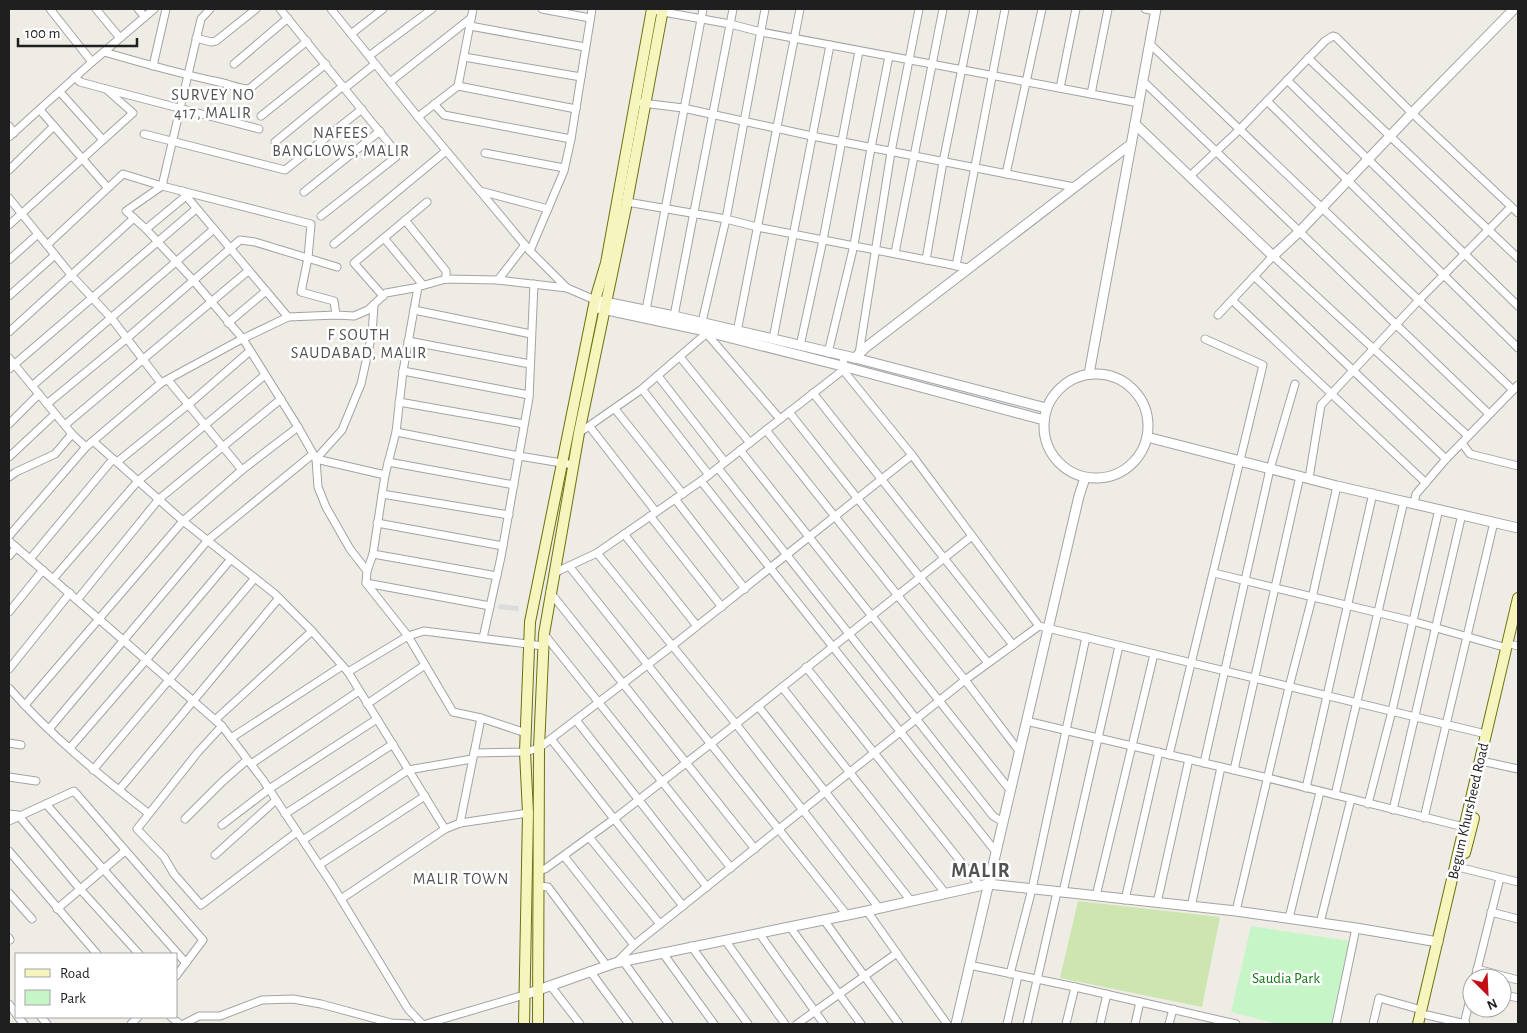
<svg xmlns="http://www.w3.org/2000/svg" width="1527" height="1033" font-family="'Alegreya Sans',sans-serif">
  <rect width="100%" height="100%" fill="#efece6"/>
  <!-- residential -->
  <path fill="#dddcdc" d="M499,604L519,606L518,611L498,609Z"/>
  <!-- grass -->
  <path fill="#cde6af" d="M1078,901L1220,917L1202,1007L1060,978Z"/>
  <!-- park -->
  <path fill="#c6f6c7" d="M1251,926L1349,941L1331,1024H1278L1231,1012Z"/>
  <g fill="none" stroke-linecap="round" stroke-linejoin="round">
    <!-- minor casing -->
    <g stroke="#a3a3a3" stroke-width="9">
      <g id="minor">
        <path d="M50,9L92,62"/>
        <path d="M96,9L120,38"/>
        <path d="M138,9L145,17"/>
        <path d="M210,9L201,19L162,186L126,211L146,229L193,280L243,339L298,427L316,459L318,487L326,507L350,549L367,571L366,583L408,636L453,712L481,718L526,733"/>
        <path d="M280,9L396,152V157L321,216"/>
        <path d="M331,9L418,117L530,251L567,288L595,300"/>
        <path d="M542,9L590,18"/>
        <path d="M1145,9L1156,11"/>
        <path d="M658,11L730,24L761,32L1139,103"/>
        <path d="M470,26L585,47"/>
        <path d="M351,34L383,9"/>
        <path d="M196,38L211,42L216,41L256,9"/>
        <path d="M1150,44L1513,390"/>
        <path d="M104,52C142,63 180,74 219,82C229,84 239,89 249,89L307,41"/>
        <path d="M369,56L432,9"/>
        <path d="M464,57L581,77"/>
        <path d="M1308,58L1518,258"/>
        <path d="M234,64L288,18"/>
        <path d="M153,66L166,9"/>
        <path d="M75,77L80,82L106,89L259,129"/>
        <path d="M1287,80L1518,306"/>
        <path d="M1143,81L1489,414"/>
        <path d="M390,82L471,18"/>
        <path d="M458,86L576,109"/>
        <path d="M345,88L375,64"/>
        <path d="M1060,88L1076,9"/>
        <path d="M60,92L103,140"/>
        <path d="M1091,94L1108,9"/>
        <path d="M1267,101L1518,348"/>
        <path d="M642,103L683,108L812,136L1074,187"/>
        <path d="M434,104L444,115L571,139"/>
        <path d="M40,110L107,187"/>
        <path d="M261,116L326,64"/>
        <path d="M418,117L458,86L473,9"/>
        <path d="M9,126L14,133"/>
        <path d="M144,134L285,170L362,109"/>
        <path d="M9,137L92,62L154,9"/>
        <path d="M275,142L343,86"/>
        <path d="M485,153L564,168"/>
        <path d="M9,170L54,126"/>
        <path d="M1006,174L1042,9"/>
        <path d="M1190,176L1239,130L1325,41L1333,36L1336,37L1412,113L1518,213"/>
        <path d="M182,191L288,317"/>
        <path d="M480,191L548,209"/>
        <path d="M304,192L380,131"/>
        <path d="M9,198L72,276L112,319L161,383"/>
        <path d="M627,202L726,219L757,227L968,268"/>
        <path d="M405,220L446,271V279"/>
        <path d="M9,225L133,113L106,89"/>
        <path d="M146,229L186,196"/>
        <path d="M384,238L423,285"/>
        <path d="M334,244L446,151"/>
        <path d="M47,245L123,174L162,186L311,224L308,258L301,292L334,301L336,315"/>
        <path d="M530,251L564,171L571,139L592,9"/>
        <path d="M895,253L943,9"/>
        <path d="M9,260L38,234"/>
        <path d="M926,260L943,162L974,9"/>
        <path d="M956,266L1005,9"/>
        <path d="M1254,276L1446,459"/>
        <path d="M498,280L525,245"/>
        <path d="M9,296L55,255"/>
        <path d="M383,296L354,263L427,202"/>
        <path d="M1232,300L1426,483"/>
        <path d="M374,305L372,334L361,384L342,430L316,459L385,475"/>
        <path d="M414,310L531,334"/>
        <path d="M646,310L703,9"/>
        <path d="M1218,315L1273,256L1468,436"/>
        <path d="M674,316L733,9"/>
        <path d="M702,322L726,219L765,9"/>
        <path d="M228,323L266,291"/>
        <path d="M9,332L134,218"/>
        <path d="M737,332L800,9"/>
        <path d="M707,334L780,419"/>
        <path d="M773,339L830,45"/>
        <path d="M408,341L530,364"/>
        <path d="M800,346L823,240L859,51"/>
        <path d="M828,353L854,245L871,148L889,56"/>
        <path d="M859,354L891,152L919,9"/>
        <path d="M844,356L843,370L912,455L1039,626"/>
        <path d="M680,357L750,443"/>
        <path d="M9,358L72,434L86,447L9,536"/>
        <path d="M9,369L196,209"/>
        <path d="M403,371L529,395"/>
        <path d="M658,376L725,462"/>
        <path d="M168,380L242,470"/>
        <path d="M32,386L214,229"/>
        <path d="M642,389L709,475"/>
        <path d="M813,393L1013,645"/>
        <path d="M399,402L524,424"/>
        <path d="M47,404L126,339L240,240L255,242L337,267"/>
        <path d="M615,409L683,494"/>
        <path d="M789,412L988,663"/>
        <path d="M9,424L39,394"/>
        <path d="M65,425L248,271"/>
        <path d="M590,427L656,512"/>
        <path d="M766,430L965,680L1019,751"/>
        <path d="M396,432L519,456L574,465"/>
        <path d="M579,433L642,389L708,332"/>
        <path d="M93,441L183,521L275,594L312,631L348,672L445,829"/>
        <path d="M1462,443L1470,454L1518,466"/>
        <path d="M86,447L161,383L240,340L288,317L336,315L354,316L368,310L386,293L414,288L446,279L498,280L567,288"/>
        <path d="M740,450L1010,790"/>
        <path d="M9,457L55,414"/>
        <path d="M117,462L189,404L250,351"/>
        <path d="M388,462L514,485"/>
        <path d="M718,468L993,816L1003,822"/>
        <path d="M9,477L16,472L55,454L72,434"/>
        <path d="M1309,478L1321,405L1419,300L1511,207"/>
        <path d="M701,481L996,852"/>
        <path d="M382,494L509,515"/>
        <path d="M675,499L745,589"/>
        <path d="M1414,503L1416,494L1446,459L1518,385"/>
        <path d="M650,516L722,607"/>
        <path d="M377,523L503,546"/>
        <path d="M624,534L697,626"/>
        <path d="M9,541L222,726L263,780L333,886L408,1009L422,1024"/>
        <path d="M597,553L736,724L879,908"/>
        <path d="M373,554L497,576"/>
        <path d="M9,556L16,548"/>
        <path d="M30,559L113,459"/>
        <path d="M569,566L847,915"/>
        <path d="M367,571L373,554L385,475L396,432L403,371L418,287"/>
        <path d="M554,573L597,553L701,481L843,370"/>
        <path d="M1214,573L1412,621L1507,648"/>
        <path d="M53,579L138,481L265,375"/>
        <path d="M366,583L490,606"/>
        <path d="M550,592L755,849"/>
        <path d="M77,600L159,499L281,399"/>
        <path d="M9,612L43,570"/>
        <path d="M544,634L731,868"/>
        <path d="M483,638L501,557L529,398L534,284"/>
        <path d="M1514,645L1518,646"/>
        <path d="M806,667L980,886"/>
        <path d="M9,669L70,593"/>
        <path d="M348,672L408,636L424,631L543,646"/>
        <path d="M782,687L946,894"/>
        <path d="M9,688C50,735 99,775 148,813"/>
        <path d="M367,704L425,665"/>
        <path d="M25,705L183,521L242,470L298,427"/>
        <path d="M758,706L911,901"/>
        <path d="M215,720L312,631"/>
        <path d="M576,720L707,887"/>
        <path d="M1026,721L1268,778L1464,827"/>
        <path d="M222,726L198,752L137,829L164,857L174,874L201,905L297,832"/>
        <path d="M49,729L208,540L313,454"/>
        <path d="M231,738L342,666"/>
        <path d="M551,739L683,906"/>
        <path d="M9,743L21,745"/>
        <path d="M70,748L146,660L231,559"/>
        <path d="M474,753L525,752L539,748L672,646L912,455"/>
        <path d="M1169,755L1263,365L1205,339"/>
        <path d="M1486,762L1518,769"/>
        <path d="M1204,763L1270,469L1295,384"/>
        <path d="M251,764L359,691"/>
        <path d="M93,770L255,578"/>
        <path d="M1234,770L1300,476"/>
        <path d="M9,777L36,781"/>
        <path d="M1306,788L1373,493"/>
        <path d="M119,790L279,598"/>
        <path d="M1335,795L1404,501"/>
        <path d="M46,804L186,963"/>
        <path d="M1368,804L1392,711L1439,509"/>
        <path d="M1393,810L1462,514"/>
        <path d="M9,814L18,815L80,889L139,954"/>
        <path d="M285,814L393,744"/>
        <path d="M1424,818L1494,522"/>
        <path d="M185,819L222,782L247,760"/>
        <path d="M9,821L74,791L203,940L176,976"/>
        <path d="M460,823L481,718"/>
        <path d="M222,825L269,789L377,719"/>
        <path d="M589,837L660,924"/>
        <path d="M303,840L408,770L472,759"/>
        <path d="M9,851L97,954"/>
        <path d="M215,855L276,800"/>
        <path d="M564,856L634,945"/>
        <path d="M319,865L425,796"/>
        <path d="M1462,868L1518,882"/>
        <path d="M538,871L545,869L614,819L736,724L972,536"/>
        <path d="M539,886L548,887L607,966"/>
        <path d="M1063,892L1119,646"/>
        <path d="M9,893L32,919"/>
        <path d="M1096,896L1154,654"/>
        <path d="M341,899L445,829L460,823L528,813"/>
        <path d="M1125,900L1159,752"/>
        <path d="M1157,903L1189,759"/>
        <path d="M1191,907L1221,767"/>
        <path d="M57,909L125,851"/>
        <path d="M867,911L947,1024"/>
        <path d="M1236,911L1289,687L1312,598L1337,486"/>
        <path d="M1491,912L1518,919"/>
        <path d="M1289,918L1320,792"/>
        <path d="M824,920L899,1024"/>
        <path d="M1320,923L1351,799"/>
        <path d="M790,927L861,1024"/>
        <path d="M759,933L824,1024"/>
        <path d="M9,938L10,940"/>
        <path d="M725,940L785,1024"/>
        <path d="M691,946L748,1024"/>
        <path d="M662,952L714,1024"/>
        <path d="M623,961L669,1024"/>
        <path d="M616,963L634,945L965,680L1039,626L1486,734"/>
        <path d="M969,965L1075,987L1236,1024"/>
        <path d="M1477,969L1518,980"/>
        <path d="M590,971L629,1024"/>
        <path d="M1010,974L1032,889L1086,637"/>
        <path d="M1475,978L1500,878"/>
        <path d="M550,985L580,1024"/>
        <path d="M1502,994L1518,998"/>
        <path d="M9,1004L16,1014"/>
        <path d="M1427,1015L1466,1024"/>
        <path d="M18,1017L24,1024"/>
        <path d="M41,1017L47,1024"/>
        <path d="M171,1017L180,1024"/>
        <path d="M131,1024L138,1017"/>
        <path d="M184,1024L199,1016H220L262,1000L293,999L321,1004L391,1023L411,1024"/>
        <path d="M426,1024L524,995"/>
        <path d="M797,1024L897,953"/>
        <path d="M1007,1024L1018,976"/>
        <path d="M1027,1024L1057,892"/>
        <path d="M1066,1024L1075,987"/>
        <path d="M1100,1024L1107,994"/>
        <path d="M1135,1024L1140,1002"/>
        <path d="M1169,1024L1173,1009"/>
        <path d="M1336,1024L1356,928"/>
        <path d="M1373,1024L1379,998L1422,1010"/>
        <path d="M1464,1024L1472,991"/>
      </g>
    </g>
    <!-- tertiary casing -->
    <g stroke="#a3a3a3" stroke-width="11">
      <g id="tertiary">
        <path d="M1135,124L1273,256L1300,231L1412,113L1514,9"/>
        <path d="M600,301L674,316L855,358L1046,408"/>
        <path d="M598,308L696,329L842,366L1044,420"/>
        <path d="M855,358L865,348L1131,144"/>
        <circle cx="1096" cy="426" r="52"/>
        <path d="M1089,374L1156,9"/>
        <path d="M1147,437L1337,486L1518,528"/>
        <path d="M524,995L615,963L867,911L988,884L1236,911L1356,928L1438,942"/>
        <path d="M956,1024L1079,496L1085,478"/>
      </g>
    </g>
    <!-- secondary casing -->
    <g stroke="#6b710c" stroke-width="12">
      <g id="secondary">
        <path d="M1465,853L1474,818"/>
        <path d="M524,1024L528,813L525,752L530,622L595,300L606,263L652,9"/>
        <path d="M538,1024L539,748L544,634L579,433L627,202L663,9"/>
        <path d="M1418,1024L1518,598"/>
      </g>
    </g>
    <!-- minor -->
    <use href="#minor" stroke="#fff" stroke-width="7"/>
    <!-- tertiary -->
    <use href="#tertiary" stroke="#fff" stroke-width="9"/>
    <!-- secondary -->
    <use href="#secondary" stroke="#f6f5be" stroke-width="10"/>
  </g>
  <g text-anchor="middle" stroke-width="5" stroke-linejoin="round" paint-order="stroke">
    <!-- street labels -->
    <g font-size="15" fill="#1f1f1f" stroke="#fff">
      <text transform="translate(1468 811) rotate(-77)" y="5">Begum Khursheed Road</text>
    </g>
    <!-- park labels -->
    <g font-size="15" fill="#137815" stroke="#fff">
      <text x="1286" y="983">Saudia Park</text>
    </g>
    <!-- neighbourhood labels -->
    <g font-size="16" letter-spacing="1" fill="#525252" stroke="#fff">
      <text x="213" y="100">SURVEY NO<tspan x="213" dy="18">417, MALIR</tspan></text>
      <text x="341" y="138">NAFEES<tspan x="341" dy="18">BANGLOWS, MALIR</tspan></text>
      <text x="359" y="340">F SOUTH<tspan x="359" dy="18">SAUDABAD, MALIR</tspan></text>
      <text x="461" y="884">MALIR TOWN</text>
    </g>
    <!-- district labels -->
    <g font-size="20" font-weight="bold" letter-spacing="1" fill="#525252" stroke="#fff">
      <text x="981" y="877">MALIR</text>
    </g>
  </g>
  <!-- border -->
  <rect width="1527" height="1033" fill="none" stroke="#1f1f1f" stroke-width="20"/>
  <!-- legend -->
  <rect x="15" y="953" width="162" height="65" fill="#ffffff" stroke="#a5a5a5"/>
  <rect x="25" y="969" width="25" height="8" fill="#f6f5be" stroke="#a5a5a5"/>
  <text x="60" y="978" font-size="15" fill="#1f1f1f">Road</text>
  <rect x="25" y="990" width="25" height="15" fill="#c6f6c7" stroke="#a5a5a5"/>
  <text x="60" y="1003" font-size="15" fill="#1f1f1f">Park</text>
  <!-- north arrow -->
  <g transform="translate(1487 993) rotate(156)"><circle r="24" fill="#ffffff" stroke="#a5a5a5"/>
  <path d="M0-4L9 19L0 12L-9 19Z" fill="#c20d17"/>
  <text y="-8" font-size="14" font-weight="bold" text-anchor="middle" fill="#1f1f1f">N</text>
  </g>
  <!-- scale -->
  <path d="M18 38v8h119v-8" fill="none" stroke="#1f1f1f" stroke-width="2.5"/>
  <text x="25" y="38" font-size="15" fill="#1f1f1f" stroke="#ffffff" stroke-width="4" paint-order="stroke">100 m</text>
</svg>
